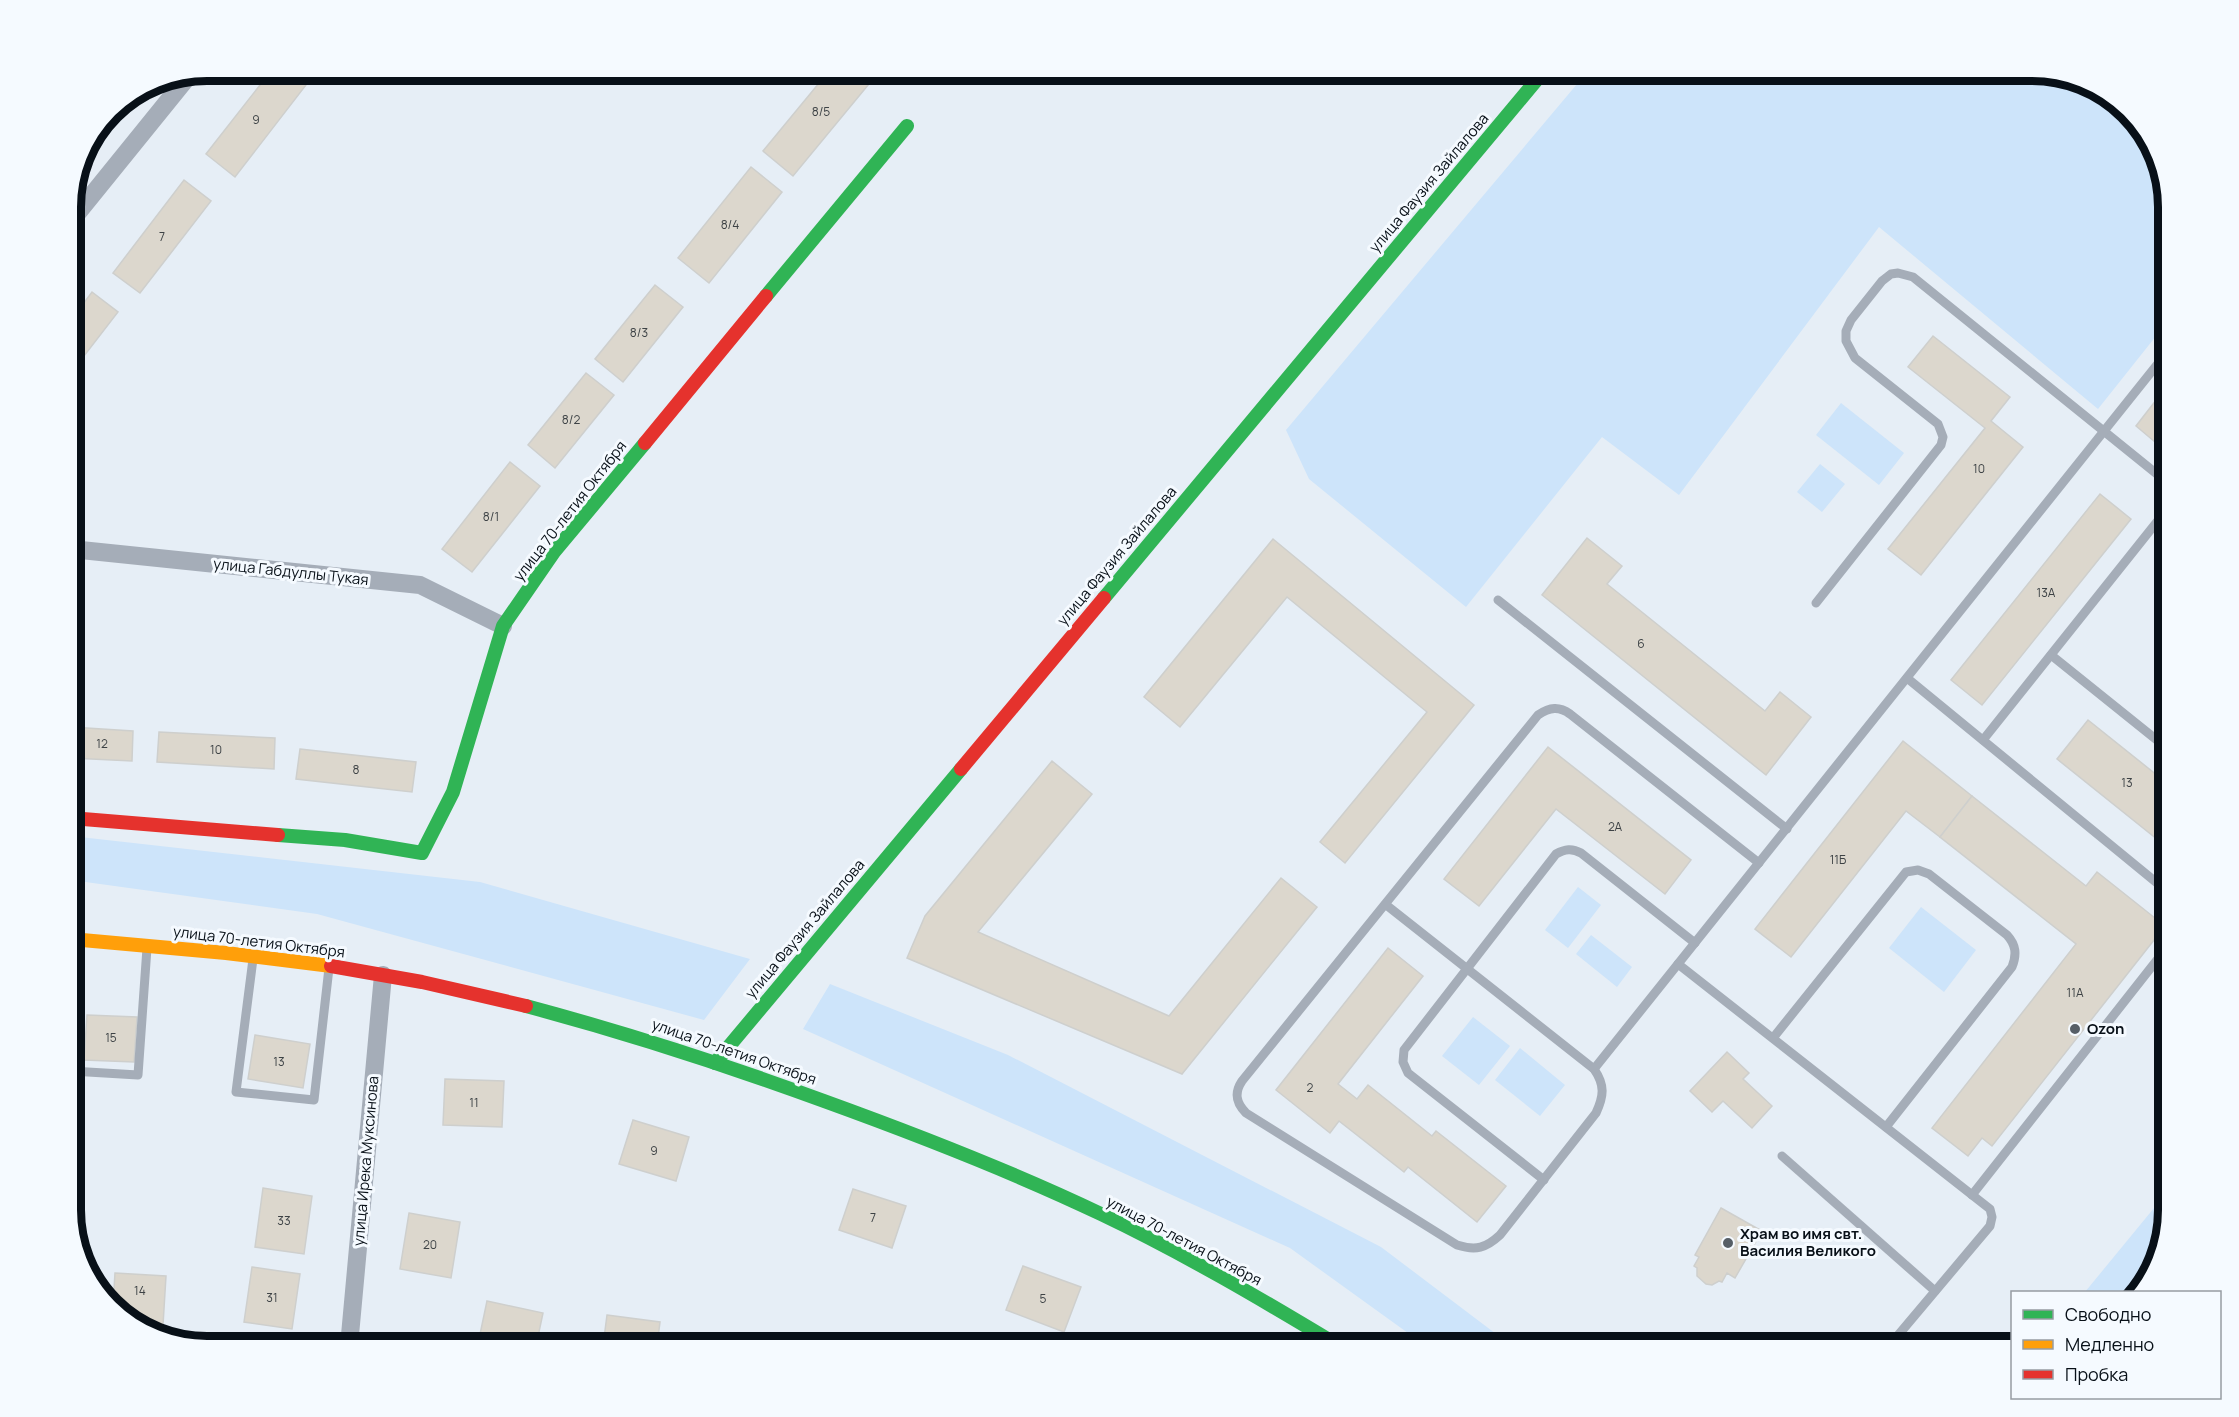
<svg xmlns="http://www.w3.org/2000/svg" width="2239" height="1417" font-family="Manrope,sans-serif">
  <rect width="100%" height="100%" fill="#e6eef6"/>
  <!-- green -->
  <g fill="#cde4fa">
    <path d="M1588,71H2032L2108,93L2150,139L2168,206V321L2098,409L1879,227L1679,495L1602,437L1466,607L1309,479L1286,430Z"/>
    <path d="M1841,403L1904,453L1879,485L1816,435Z"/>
    <path d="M1820,464L1845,484L1822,512L1797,492Z"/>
    <path d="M71,836L480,882L750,959L704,1020L317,914L71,880Z"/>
    <path d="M1578,887L1601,905L1568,948L1545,930Z"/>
    <path d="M1921,907L1976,950L1944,992L1889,948Z"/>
    <path d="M1591,935L1632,967L1617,987L1576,954Z"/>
    <path d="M830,984L1008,1055L1381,1247L1512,1346H1426L1290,1248L803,1029Z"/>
    <path d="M1473,1017L1510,1046L1479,1085L1442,1056Z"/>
    <path d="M1520,1048L1565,1085L1540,1116L1495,1080Z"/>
    <path d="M2168,1191V1211L2146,1286L2139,1292H2085Z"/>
  </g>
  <!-- building -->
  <g fill="#dcd7cd" stroke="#cecfcd" stroke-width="1.5">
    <path d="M271,71H287L306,85L235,177L206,154Z"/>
    <path d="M829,71H876L878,73L793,176L763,151Z"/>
    <path d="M751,167L782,192L709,283L678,258Z"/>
    <path d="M184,180L211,201L140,293L113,273Z"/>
    <path d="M655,285L683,307L623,382L595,359Z"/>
    <path d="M92,292L118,312L84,356L71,346V320Z"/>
    <path d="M1933,336L2010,397L1991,421L2023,447L1921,575L1888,549L1985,428L1908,367Z"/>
    <path d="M586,373L614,395L555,468L528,445Z"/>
    <path d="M2164,390L2168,394V453L2136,426Z"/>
    <path d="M510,462L540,486L472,572L442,549Z"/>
    <path d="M2100,494L2131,519L1982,705L1951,680Z"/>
    <path d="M1587,538L1622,566L1607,584L1765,711L1780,692L1811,717L1766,775L1542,595Z"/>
    <path d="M1273,539L1474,705L1345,863L1320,842L1427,712L1287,597L1180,727L1144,697Z"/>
    <path d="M2088,720L2168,784V848L2057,759Z"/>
    <path d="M71,727L133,731L132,761L71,758Z"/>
    <path d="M159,732L275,738L274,769L157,762Z"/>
    <path d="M1903,741L1972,796L1940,837L1906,811L1791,957L1755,929Z"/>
    <path d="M1548,747L1691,860L1665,894L1556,809L1479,906L1444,879Z"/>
    <path d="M300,749L416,762L412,792L296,779Z"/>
    <path d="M1052,761L1092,794L978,932L1169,1016L1281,878L1317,907L1182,1074L907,958L925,916Z"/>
    <path d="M1972,796L2086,886L2097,872L2165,926L1992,1146L1982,1138L1968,1156L1932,1128L2076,944L1940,837Z"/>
    <path d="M1388,948L1423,976L1338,1084L1357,1099L1368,1085L1432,1136L1436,1131L1506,1186L1477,1222L1408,1167L1404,1172L1339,1121L1330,1133L1276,1090Z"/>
    <path d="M87,1015L137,1017L134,1062L84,1060Z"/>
    <path d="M255,1035L310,1044L303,1088L248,1079Z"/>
    <path d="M1727,1052L1749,1073L1743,1079L1772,1106L1752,1128L1723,1101L1712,1112L1690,1091Z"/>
    <path d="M445,1079L504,1081L502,1127L443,1125Z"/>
    <path d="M633,1120L689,1137L676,1181L619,1164Z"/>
    <path d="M263,1188L312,1196L304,1254L255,1247Z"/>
    <path d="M853,1189L906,1206L892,1248L839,1230Z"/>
    <path d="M1721,1208L1762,1231L1735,1278L1727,1273L1722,1282L1719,1281L1712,1285L1706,1284L1697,1276V1268L1694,1266L1699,1257L1695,1255Z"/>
    <path d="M409,1213L460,1222L451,1278L400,1269Z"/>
    <path d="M1023,1266L1081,1287L1064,1332L1006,1310Z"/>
    <path d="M252,1267L300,1274L292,1329L244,1322Z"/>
    <path d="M115,1273L166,1276L163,1325L131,1323L113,1305Z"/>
    <path d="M487,1301L543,1313L536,1346H491L478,1344Z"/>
    <path d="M607,1315L660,1322L657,1346H603Z"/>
    <path d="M771,1338L796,1346H768Z"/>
  </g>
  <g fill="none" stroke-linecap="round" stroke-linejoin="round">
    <!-- lane -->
    <g stroke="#a5adb8" stroke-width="9">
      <path d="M1498,600L1787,829"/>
      <path d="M1816,603L1941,445L1943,437L1938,424L1855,358L1846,341V331L1851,320L1882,281L1891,274L1898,273L1913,277L2168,483"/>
      <path d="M2051,655L2168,749"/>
      <path d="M1907,678L2168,892"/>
      <path d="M1983,740L2168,508"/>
      <path d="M1385,904L1594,1069C1605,1085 1604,1096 1596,1113L1500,1235C1486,1248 1476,1251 1457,1245L1246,1113C1236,1103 1234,1093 1242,1081L1538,715C1550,707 1559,706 1570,714L1759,863"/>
      <path d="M253,959L236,1092L314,1100L329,968"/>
      <path d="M1678,964L1990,1209L1992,1217L1990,1226L1889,1346"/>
      <path d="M71,990L75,942"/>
      <path d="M1773,1038L1906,872L1918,870L1929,874L2007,935C2016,945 2017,954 2012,967L1886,1127"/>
      <path d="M1594,1069L2168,351"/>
      <path d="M71,1071L138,1075L147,948"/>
      <path d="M1782,1156L1935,1291"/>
      <path d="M1544,1180L1408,1073L1403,1062L1404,1050L1556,854C1565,849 1572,848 1581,853L1695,943"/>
      <path d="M1972,1195L2168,946"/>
    </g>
    <!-- street -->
    <g stroke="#a5adb8" stroke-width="18">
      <path d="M71,221L190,74"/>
      <path d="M71,549L420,585L503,626"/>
      <path d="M349,1346L383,975"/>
    </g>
    <!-- fast -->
    <g stroke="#30b455" stroke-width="14">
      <path d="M766,296L907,126"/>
      <path d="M1104,598L1544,71"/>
      <path d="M278,835L345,840L422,853L453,792L503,626L554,552L645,443"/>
      <path d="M526,1006C627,1033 726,1065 824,1101C918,1135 1011,1171 1101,1214C1183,1253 1261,1299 1339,1346"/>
      <path d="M715,1063L961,769"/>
    </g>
    <!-- slow -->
    <path stroke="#ff9f0a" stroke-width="14" d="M71,939L226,953L331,966"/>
    <!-- jam -->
    <g stroke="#e5322d" stroke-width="14">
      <path d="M645,443L766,296"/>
      <path d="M961,769L1104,598"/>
      <path d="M71,818L278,835"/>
      <path d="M331,966L422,982L526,1006"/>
    </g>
  </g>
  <!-- markers -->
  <g fill="#565e66" stroke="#f5faff" stroke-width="2">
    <circle cx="2075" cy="1029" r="6"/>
    <circle cx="1728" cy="1243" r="6"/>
  </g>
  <g text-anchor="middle" stroke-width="6" stroke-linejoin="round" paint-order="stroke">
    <!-- number labels -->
    <g font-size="12" fill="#3d4245">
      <text x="821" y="116">8/5</text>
      <text x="256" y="124">9</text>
      <text x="730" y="229">8/4</text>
      <text x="162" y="241">7</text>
      <text x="639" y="337">8/3</text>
      <text x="571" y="424">8/2</text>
      <text x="1979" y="473">10</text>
      <text x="491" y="521">8/1</text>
      <text x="2046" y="597">13А</text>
      <text x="1641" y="648">6</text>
      <text x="102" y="748">12</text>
      <text x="216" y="754">10</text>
      <text x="356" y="774">8</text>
      <text x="2127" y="787">13</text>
      <text x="1615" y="831">2А</text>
      <text x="1838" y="864">11Б</text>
      <text x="2075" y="997">11А</text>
      <text x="111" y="1042">15</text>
      <text x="279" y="1066">13</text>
      <text x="1310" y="1092">2</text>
      <text x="474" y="1107">11</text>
      <text x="654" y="1155">9</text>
      <text x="873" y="1222">7</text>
      <text x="284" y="1225">33</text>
      <text x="430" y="1249">20</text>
      <text x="140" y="1295">14</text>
      <text x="272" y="1302">31</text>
      <text x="1043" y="1303">5</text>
    </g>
    <!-- street labels -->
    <g font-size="15" fill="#081018" stroke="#f5faff">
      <text transform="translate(1429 183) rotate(-50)" y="5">улица Фаузия Зайлалова</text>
      <text transform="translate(570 511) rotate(-52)" y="5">улица 70-летия Октября</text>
      <text transform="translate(1117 556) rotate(-50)" y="5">улица Фаузия Зайлалова</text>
      <text transform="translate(291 572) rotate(6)" y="5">улица Габдуллы Тукая</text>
      <text transform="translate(805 929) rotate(-50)" y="5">улица Фаузия Зайлалова</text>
      <text transform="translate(259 942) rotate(7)" y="5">улица 70-летия Октября</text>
      <text transform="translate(734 1052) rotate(19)" y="5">улица 70-летия Октября</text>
      <text transform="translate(366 1161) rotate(-85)" y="5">улица Ирека Муксинова</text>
      <text transform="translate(1184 1241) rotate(28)" y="5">улица 70-летия Октября</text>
    </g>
    <!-- poi labels -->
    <g font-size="15" font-weight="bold" fill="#081018" stroke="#f5faff" text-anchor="start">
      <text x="2087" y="1034">Ozon</text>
      <text x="1740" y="1239">Храм во имя свт.<tspan x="1740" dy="17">Василия Великого</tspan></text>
    </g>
  </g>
  <!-- crop -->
  <path d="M0 0H2239V1417H0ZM207 81H2032A126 126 0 0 1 2158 207V1210A126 126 0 0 1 2032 1336H207A126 126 0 0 1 81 1210V207A126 126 0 0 1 207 81Z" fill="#f5faff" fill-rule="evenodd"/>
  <path fill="none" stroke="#081018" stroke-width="8" d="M207 81H2032A126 126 0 0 1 2158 207V1210A126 126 0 0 1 2032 1336H207A126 126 0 0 1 81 1210V207A126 126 0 0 1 207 81Z"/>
  <!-- legend -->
  <rect x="2011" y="1291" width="210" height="108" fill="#f5faff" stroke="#969ca3" stroke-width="1.5"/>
  <rect x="2023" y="1310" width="30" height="9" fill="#30b455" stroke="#969ca3" stroke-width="1.5"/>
  <text x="2065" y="1321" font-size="18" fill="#081018">Свободно</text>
  <rect x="2023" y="1340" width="30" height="9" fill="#ff9f0a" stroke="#969ca3" stroke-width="1.5"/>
  <text x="2065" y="1351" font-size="18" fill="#081018">Медленно</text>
  <rect x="2023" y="1370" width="30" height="9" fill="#e5322d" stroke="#969ca3" stroke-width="1.5"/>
  <text x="2065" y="1381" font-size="18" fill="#081018">Пробка</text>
</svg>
